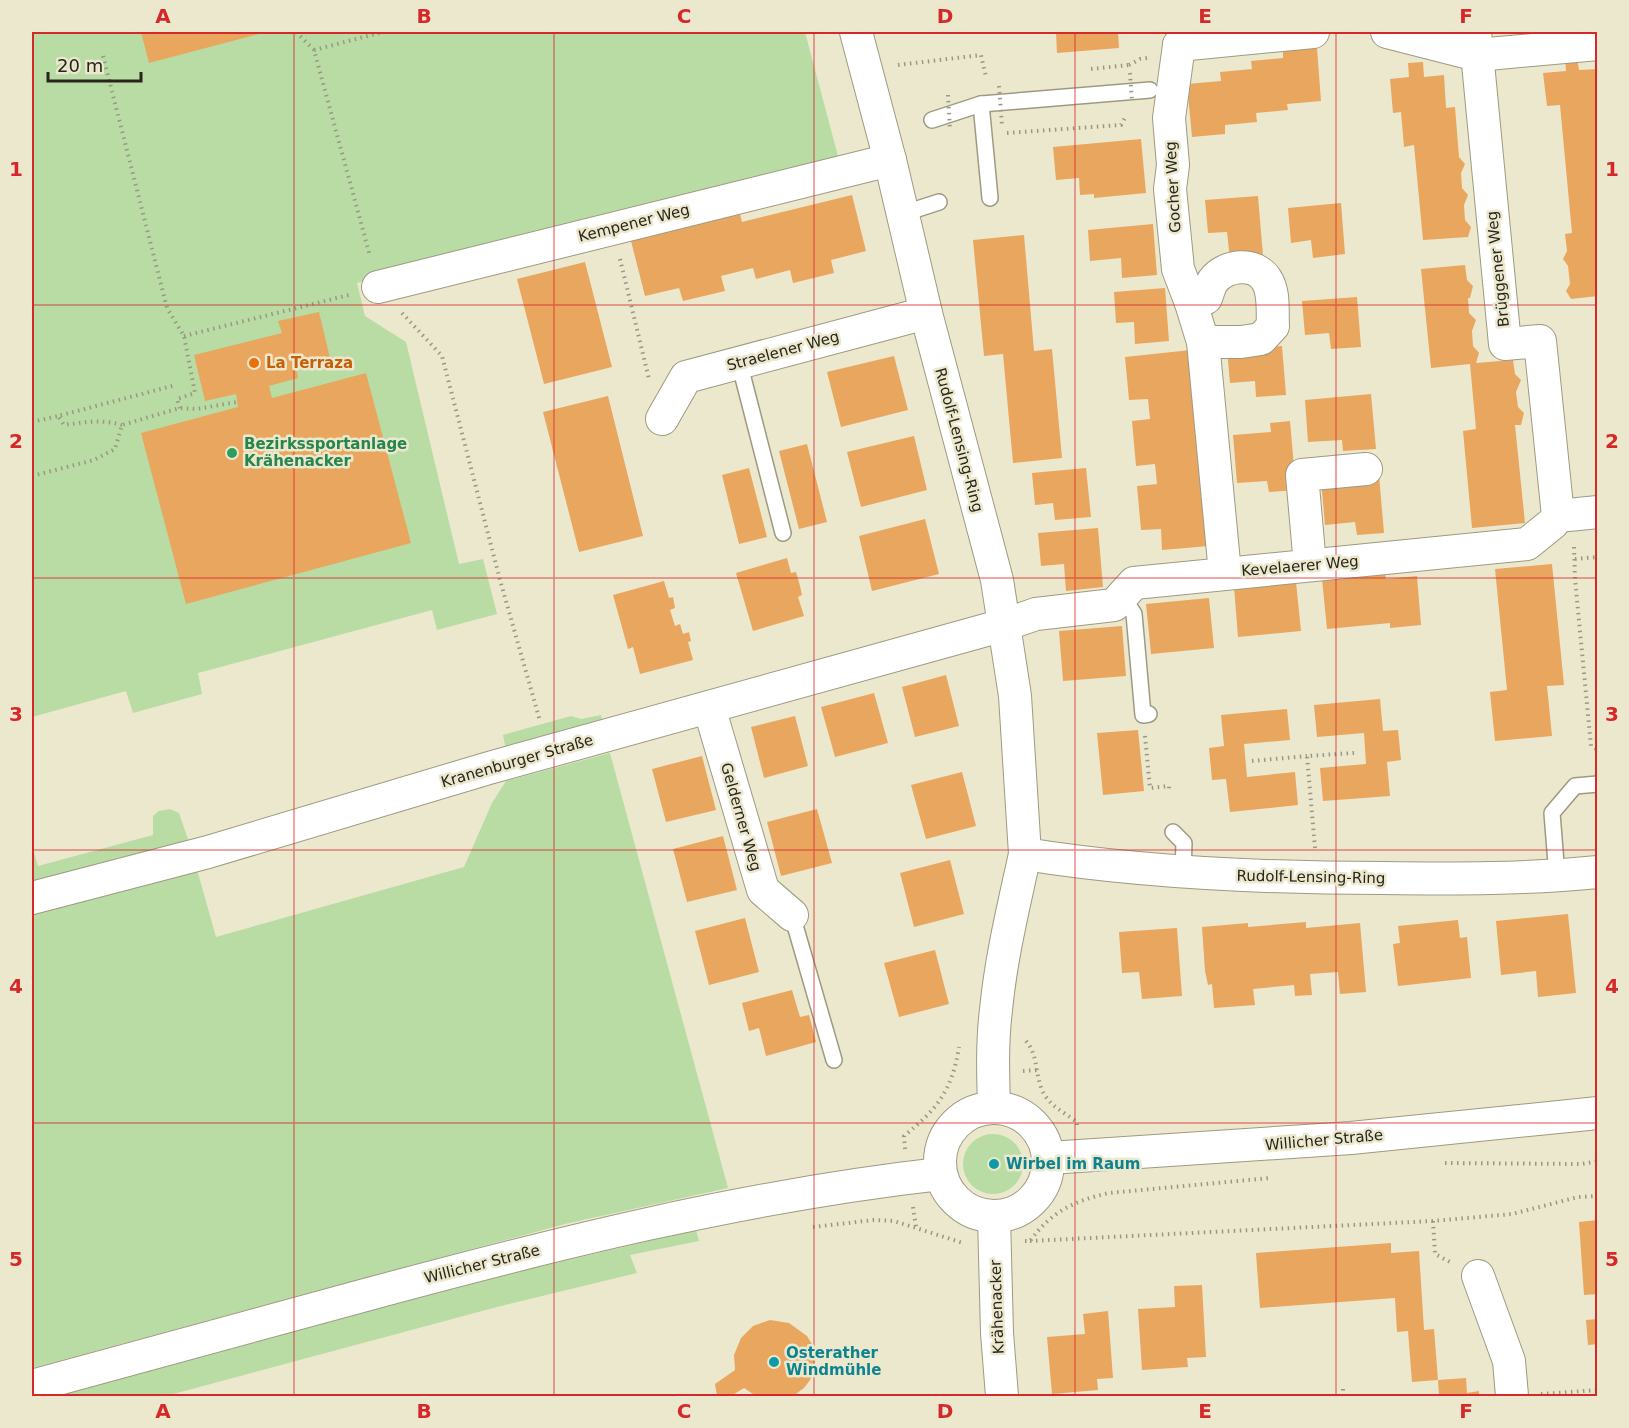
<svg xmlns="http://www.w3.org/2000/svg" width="1629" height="1428" font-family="'DejaVu Sans',sans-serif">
  <rect width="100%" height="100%" fill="#ece8ce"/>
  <!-- green -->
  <g fill="#b8dca3">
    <path d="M32,32H805L839,160L357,283L365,316L406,342L459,564L483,559L497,614L437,630L432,610L198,673L202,694L133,713L126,691L32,717Z"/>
    <path d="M601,715L603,723L506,750L503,735L571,716L581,719Z"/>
    <path d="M610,753L728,1188L565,1224L32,1368V903L196,866L216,937L464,867L492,803L506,781Z"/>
    <path d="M170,809L179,813L191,848L32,890V846L38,866L153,835V816L159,811Z"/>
    <circle cx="993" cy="1164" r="30"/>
    <path d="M696,1230L699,1241L630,1255L637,1273L497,1307L166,1396H58L487,1279Z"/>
  </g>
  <!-- building -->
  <g fill="#e9a65e">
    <path d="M141,32H258L259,34L149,63Z"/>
    <path d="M1056,32H1118L1119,48L1057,53Z"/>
    <path d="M1317,48L1321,101L1287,104L1288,110L1256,113L1257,122L1225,125V134L1192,137L1187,84L1221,81L1220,72L1252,69L1251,61L1283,58V51Z"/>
    <path d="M1577,57L1579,70L1598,69V296L1571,299L1566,291L1570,284L1568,266L1563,259L1567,251L1565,234L1572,233L1560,105L1547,106L1543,73L1566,71L1565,58Z"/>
    <path d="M1423,62L1424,77L1444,75L1446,108L1455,107L1459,157L1465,164L1461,173L1462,188L1468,195L1464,205L1465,220L1471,227L1468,237L1423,240L1414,145L1404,147L1401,112L1393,113L1390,79L1409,77L1408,63Z"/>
    <path d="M1141,139L1146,193L1094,198V194L1080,195L1079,178L1056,180L1053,147Z"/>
    <path d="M852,195L866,251L831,260L834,273L793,283L790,270L756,279L753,268L721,276L725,291L683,301L679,288L645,296L631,241L740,214L742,222Z"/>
    <path d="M1258,196L1263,256L1230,259L1227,232L1208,233L1205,200Z"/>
    <path d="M1341,203L1345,254L1313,258L1311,240L1291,243L1288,208Z"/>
    <path d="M1153,224L1157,275L1122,278L1121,258L1090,261L1088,230Z"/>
    <path d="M1024,235L1034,351L1052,349L1062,458L1013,463L1003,354L984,356L973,240Z"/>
    <path d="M585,262L612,367L544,384L517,279Z"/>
    <path d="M1465,265L1467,280L1473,286L1470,298H1468L1469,313L1476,320L1472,331L1473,346L1479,353L1476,363L1513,360L1515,374L1521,380L1516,392L1518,407L1524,413L1521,425H1515L1525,523L1472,528L1463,431L1476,429L1470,364L1431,368L1421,269Z"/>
    <path d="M1165,288L1169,341L1135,344L1134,322L1116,323L1114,292Z"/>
    <path d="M1357,297L1361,347L1331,349L1329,333L1305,335L1302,301Z"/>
    <path d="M319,312L330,358L296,368L298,378L269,386L272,398L366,373L411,543L186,604L141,433L238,407L236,394L205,401L194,355L282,333L278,321Z"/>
    <path d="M1282,346L1286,395L1256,397L1255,381L1230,383L1227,350Z"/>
    <path d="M1191,350L1209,546L1162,550L1161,529L1141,530L1137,486L1157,484L1155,464L1136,466L1132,421L1150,419L1148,399L1129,400L1125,357Z"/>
    <path d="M894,356L908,410L841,427L827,372Z"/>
    <path d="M1371,394L1376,449L1343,451L1342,440L1308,442L1305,400Z"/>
    <path d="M608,396L643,536L579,552L543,412Z"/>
    <path d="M1290,421L1296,490L1269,492L1267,481L1237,483L1233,435L1271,432L1270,423Z"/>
    <path d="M914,436L927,490L861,507L847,452Z"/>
    <path d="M807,444L827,522L799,529L779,451Z"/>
    <path d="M749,468L767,537L739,544L722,475Z"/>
    <path d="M1086,468L1091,517L1055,520L1053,503L1035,505L1032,473Z"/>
    <path d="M1379,475L1384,533L1357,535L1355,522L1325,525L1321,480Z"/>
    <path d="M925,519L939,574L872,591L859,536Z"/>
    <path d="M1098,528L1103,587L1066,591L1064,564L1041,566L1038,533Z"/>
    <path d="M787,558L791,573L796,572L800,586L802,595L798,597L804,616L753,631L736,573Z"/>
    <path d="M1552,564L1564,685L1547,686L1552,736L1495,741L1490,692L1507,690L1495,569Z"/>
    <path d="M1385,574L1386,579L1417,576L1421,625L1390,628V623L1327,629L1322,579Z"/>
    <path d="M664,581L669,598L673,597L675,608L670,610L675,626L680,624L683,634L689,632L691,641L688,642L693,660L640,674L633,647L628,649L613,595Z"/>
    <path d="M1296,582L1301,631L1238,637L1234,587Z"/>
    <path d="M1209,598L1214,648L1151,654L1146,604Z"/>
    <path d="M1122,626L1126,676L1063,681L1059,631Z"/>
    <path d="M946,675L959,726L915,737L902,687Z"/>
    <path d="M874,693L888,743L835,757L821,707Z"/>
    <path d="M1380,699L1383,731L1398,730L1401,760L1387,762L1390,796L1323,801L1320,768L1366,764L1364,733L1317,737L1314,705Z"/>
    <path d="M1287,709L1290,740L1244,744L1247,777L1295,772L1298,805L1230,812L1226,779L1212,780L1209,748L1224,746L1221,715Z"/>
    <path d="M795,716L808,766L764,778L751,727Z"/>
    <path d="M1138,730L1144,791L1103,795L1097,733Z"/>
    <path d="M702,756L716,810L666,822L652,769Z"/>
    <path d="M962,772L976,826L926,839L911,785Z"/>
    <path d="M817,809L832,863L781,876L767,822Z"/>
    <path d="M723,836L737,890L687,902L673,849Z"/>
    <path d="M950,860L964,914L914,927L900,873Z"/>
    <path d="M1568,914L1576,993L1538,997L1536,971L1501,975L1496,921Z"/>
    <path d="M745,918L759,972L709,985L695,931Z"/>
    <path d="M1458,920L1460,938L1467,937L1471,978L1398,986L1393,944L1400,943L1398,926Z"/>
    <path d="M1306,922V928L1360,923L1366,992L1340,994L1338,972L1310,974L1312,995L1295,996L1294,985L1253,989L1255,1005L1214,1008L1212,984L1208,985L1205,971L1202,927L1248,923V927Z"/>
    <path d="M1177,928L1182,996L1142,999L1139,972L1122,973L1119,932Z"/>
    <path d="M935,950L949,1004L899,1017L884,963Z"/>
    <path d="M792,990L800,1017L809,1015L816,1042L766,1056L759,1028L749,1031L742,1003Z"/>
    <path d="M1598,1220V1294L1584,1295L1579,1222Z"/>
    <path d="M1391,1243V1253L1419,1251L1424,1330L1434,1329L1438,1380L1412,1382L1408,1331L1397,1332L1395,1298L1260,1308L1256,1253Z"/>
    <path d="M1202,1285L1206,1357L1187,1358L1188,1367L1142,1370L1138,1309L1175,1307L1174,1286Z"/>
    <path d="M1108,1311L1113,1378L1097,1379L1098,1390L1052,1394L1047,1337L1085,1334L1083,1314Z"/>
    <path d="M1598,1319V1344L1588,1345L1586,1320Z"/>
    <path d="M770,1320L789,1323L807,1336L813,1346L815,1357L814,1368L810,1380L804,1388L793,1396H756L744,1388L731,1396H717L715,1384L735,1370L734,1355L741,1338L753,1326Z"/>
    <path d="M1466,1378L1467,1393L1479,1391V1396H1439L1438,1380Z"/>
  </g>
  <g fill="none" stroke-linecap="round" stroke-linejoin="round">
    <!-- lane casing -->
    <g stroke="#9e9a82" stroke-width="18">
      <g id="lane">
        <path d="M981,104L990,198"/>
        <path d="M932,120L981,104L1150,90"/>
        <path d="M902,214L939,202"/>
        <path d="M739,362L783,533"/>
        <path d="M1122,596L1134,614L1143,715L1149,714"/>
        <path d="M1173,832L1184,843L1183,872"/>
        <path d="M1557,876L1552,813L1575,786L1598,784"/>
        <path d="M792,915L834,1060"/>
      </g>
    </g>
    <!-- street casing -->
    <g stroke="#9e9a82" stroke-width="34">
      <g id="street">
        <path d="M856,32L890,160L926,313L997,580L1015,696L1025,854C1143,873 1263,878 1383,878C1455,879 1527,879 1598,872"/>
        <path d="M1387,32L1477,55L1598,44"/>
        <path d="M1475,32L1505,344L1540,341L1558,516"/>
        <path d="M1179,45L1169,118L1173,165L1170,189L1178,269L1191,303L1203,342L1225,573"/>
        <path d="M1179,45L1313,32"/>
        <path d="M378,287L890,160"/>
        <path d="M1191,303L1206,298C1208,293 1210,285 1213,281C1226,264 1255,262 1266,279C1275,292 1272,311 1273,326L1261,339L1241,342H1203"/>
        <path d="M662,419L686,377L926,313"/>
        <path d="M1310,565L1302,475L1366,469"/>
        <path d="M709,707L763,890L792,915"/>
        <path d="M32,898L208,852L489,768L1004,625L1036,614L1114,605L1134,583L1527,544L1553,523L1558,516L1598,512"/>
        <path d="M994,1107C993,1075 992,1042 996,1010C1001,957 1014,905 1025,854"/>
        <circle cx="994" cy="1162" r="54"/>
        <path d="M1049,1158L1351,1138L1598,1113"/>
        <path d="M994,1217L997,1333L1002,1396"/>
        <path d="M1478,1276L1509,1361L1512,1396"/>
        <path d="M32,1386C140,1356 249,1327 358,1297C549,1245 743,1196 940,1174"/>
      </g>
    </g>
    <!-- path -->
    <g stroke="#9b9785" stroke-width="4" stroke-dasharray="1.5 4.5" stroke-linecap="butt">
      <path d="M296,32L314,50L370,256"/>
      <path d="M314,50L383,32"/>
      <path d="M103,56L167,308L184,336L195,393L177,399L180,408"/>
      <path d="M898,65L981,55L986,77"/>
      <path d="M1129,65L1140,59L1147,58"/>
      <path d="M1091,69L1129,65V68"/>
      <path d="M1007,133L1121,125L1126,116"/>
      <path d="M620,259L649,379"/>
      <path d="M402,313L442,356L500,580L540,721"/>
      <path d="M184,336L349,295"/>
      <path d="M32,422L58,416"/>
      <path d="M122,425C102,419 84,422 64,425L58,416L176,385"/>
      <path d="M32,476L94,460L115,449L122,425L180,408L197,409L237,402"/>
      <path d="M1574,547L1575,579L1591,746L1598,750"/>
      <path d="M1575,559L1598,557"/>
      <path d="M1145,736L1150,788L1169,786V789"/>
      <path d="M1252,761L1307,756"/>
      <path d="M1315,848L1307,756L1354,753"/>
      <path d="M1026,1041C1038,1055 1035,1073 1042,1090C1049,1106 1064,1112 1077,1122V1125"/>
      <path d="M1023,1071L1037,1070"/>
      <path d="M905,1149L904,1136C937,1109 952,1091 959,1047"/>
      <path d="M1445,1163L1582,1164L1598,1161"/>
      <path d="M913,1207L916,1227"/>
      <path d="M1433,1221L1435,1254L1450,1262"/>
      <path d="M813,1227L874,1220L894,1221L963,1243"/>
      <path d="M1025,1241H1030C1052,1211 1074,1201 1109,1193L1270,1178"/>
      <path d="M1030,1241L1433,1221L1512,1214L1578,1197L1598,1196"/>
      <path d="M1343,1389V1396"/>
      <path d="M1541,1394L1598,1390"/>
    </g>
    <!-- lane -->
    <use href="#lane" stroke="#fff" stroke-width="15"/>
    <!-- street -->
    <use href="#street" stroke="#fff" stroke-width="32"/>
    <!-- path-bridge -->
    <g stroke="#9b9785" stroke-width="4" stroke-dasharray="1.5 4.5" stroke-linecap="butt">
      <path d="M1130,73L1132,102"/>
      <path d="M999,86L1002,125"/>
      <path d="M948,95L950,129"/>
    </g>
  </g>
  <!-- grid -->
  <path fill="none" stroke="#d62828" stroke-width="1.5" stroke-opacity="0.55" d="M294,32V1396M554,32V1396M814,32V1396M1075,32V1396M1336,32V1396M32,305H1598M32,578H1598M32,850H1598M32,1123H1598"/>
  <!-- markers -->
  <circle fill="#e8710a" stroke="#ece8ce" stroke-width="2" cx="254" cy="363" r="6"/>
  <circle fill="#2e9e5b" stroke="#ece8ce" stroke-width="2" cx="232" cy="453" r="6"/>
  <g fill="#0f9aa8" stroke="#ece8ce" stroke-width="2">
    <circle cx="994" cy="1164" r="6"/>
    <circle cx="774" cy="1362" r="6"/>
  </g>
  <g text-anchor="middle" stroke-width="5" stroke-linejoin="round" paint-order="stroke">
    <!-- street labels -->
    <g font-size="15" fill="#27251c" stroke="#ece8ce">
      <text transform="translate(1173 187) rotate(-93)" y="5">Gocher Weg</text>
      <text transform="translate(634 223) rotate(-14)" y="5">Kempener Weg</text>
      <text transform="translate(1498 269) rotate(-96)" y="5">Brüggener Weg</text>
      <text transform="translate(783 351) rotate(-15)" y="5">Straelener Weg</text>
      <text transform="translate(959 440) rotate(75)" y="5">Rudolf-Lensing-Ring</text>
      <text transform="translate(1300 566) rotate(-5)" y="5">Kevelaerer Weg</text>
      <text transform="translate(517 761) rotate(-16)" y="5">Kranenburger Straße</text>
      <text transform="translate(741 817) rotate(74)" y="5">Gelderner Weg</text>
      <text transform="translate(1311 877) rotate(1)" y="5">Rudolf-Lensing-Ring</text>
      <text transform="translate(1324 1140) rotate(-5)" y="5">Willicher Straße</text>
      <text transform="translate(482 1264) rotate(-14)" y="5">Willicher Straße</text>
      <text transform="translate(997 1307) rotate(-92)" y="5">Krähenacker</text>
    </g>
    <!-- food labels -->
    <g font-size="15" font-weight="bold" fill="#c56008" stroke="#ece8ce" text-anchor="start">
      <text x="266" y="368">La Terraza</text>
    </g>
    <!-- leisure labels -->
    <g font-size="15" font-weight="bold" fill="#27864d" stroke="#ece8ce" text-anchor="start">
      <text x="244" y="449">Bezirkssportanlage<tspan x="244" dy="17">Krähenacker</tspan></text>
    </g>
    <!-- culture labels -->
    <g font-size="15" font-weight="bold" fill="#0d838f" stroke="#ece8ce" text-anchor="start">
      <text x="1006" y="1169">Wirbel im Raum</text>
      <text x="786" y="1358">Osterather<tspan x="786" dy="17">Windmühle</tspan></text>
    </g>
  </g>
  <!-- border -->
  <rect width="1629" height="1428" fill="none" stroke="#ece8ce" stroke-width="66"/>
  <!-- scale -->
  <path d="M48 72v9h93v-9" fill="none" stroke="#27251c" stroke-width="3"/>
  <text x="57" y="72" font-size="18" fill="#27251c" stroke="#ece8ce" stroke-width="4.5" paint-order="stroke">20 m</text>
  <rect x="33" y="33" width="1563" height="1362" fill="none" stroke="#d62828" stroke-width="2"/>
  <g font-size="20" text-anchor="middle" font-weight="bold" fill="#d62828">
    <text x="163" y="23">A</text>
    <text x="424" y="23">B</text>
    <text x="684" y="23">C</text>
    <text x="945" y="23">D</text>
    <text x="1205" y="23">E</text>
    <text x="1466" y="23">F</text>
    <text x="16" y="176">1</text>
    <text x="1612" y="176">1</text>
    <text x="16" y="448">2</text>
    <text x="1612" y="448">2</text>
    <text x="16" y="721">3</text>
    <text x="1612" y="721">3</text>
    <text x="16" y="993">4</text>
    <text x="1612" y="993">4</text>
    <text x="16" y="1266">5</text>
    <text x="1612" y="1266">5</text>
    <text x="163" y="1418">A</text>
    <text x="424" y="1418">B</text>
    <text x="684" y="1418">C</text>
    <text x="945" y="1418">D</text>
    <text x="1205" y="1418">E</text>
    <text x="1466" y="1418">F</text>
  </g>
</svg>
